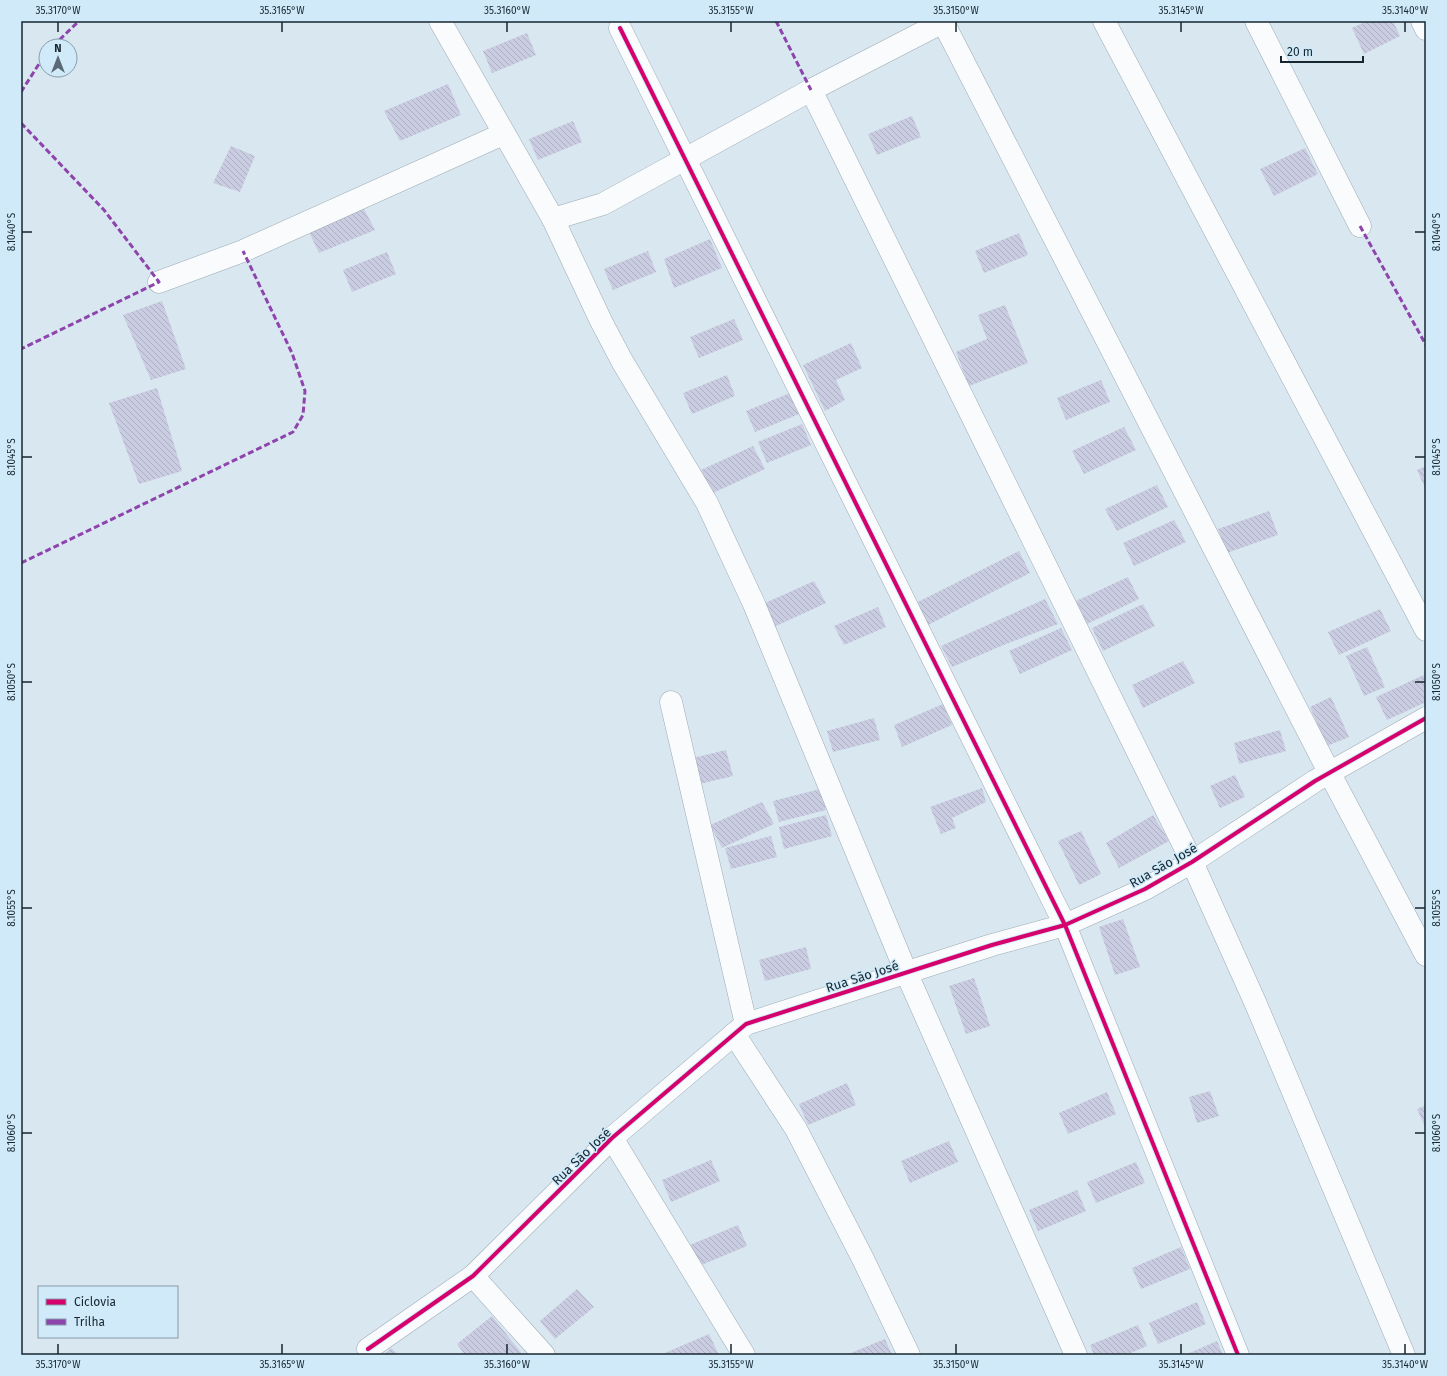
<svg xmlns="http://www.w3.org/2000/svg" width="1447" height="1376" font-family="'Fira Sans',sans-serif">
  <defs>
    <pattern id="building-back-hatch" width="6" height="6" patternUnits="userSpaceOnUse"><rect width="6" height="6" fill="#cacde1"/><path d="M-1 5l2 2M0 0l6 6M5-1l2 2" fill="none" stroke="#adb0c2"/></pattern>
  </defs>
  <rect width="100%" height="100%" fill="#d9e7f0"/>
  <!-- building -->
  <g fill="url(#building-back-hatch)">
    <path d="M1367,21H1393L1400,36L1364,54L1352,28Z"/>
    <path d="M527,33L536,55L492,73L483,51Z"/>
    <path d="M448,84L461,115L400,141L384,111Z"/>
    <path d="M912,116L921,137L877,155L868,134Z"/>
    <path d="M573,121L582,142L538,160L529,139Z"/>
    <path d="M231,146L255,156L240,192L213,183Z"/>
    <path d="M1305,148L1318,174L1274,196L1260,169Z"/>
    <path d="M363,207L375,230L319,253L308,230Z"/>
    <path d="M1019,233L1028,255L984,273L975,251Z"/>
    <path d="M710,239L722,268L674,288L664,259Z"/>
    <path d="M648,251L656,272L613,290L604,269Z"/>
    <path d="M387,252L396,274L352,292L343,270Z"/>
    <path d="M162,301L186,369L151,380L123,315Z"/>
    <path d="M1005,305L1028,363L969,386L956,352L987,339L978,315Z"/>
    <path d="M734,319L743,340L699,358L690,337Z"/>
    <path d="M851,343L862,368L836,380L845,400L825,411L803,365Z"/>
    <path d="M727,375L735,396L692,414L683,393Z"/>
    <path d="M1101,380L1110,402L1066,420L1057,398Z"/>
    <path d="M157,388L182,471L139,484L109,403Z"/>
    <path d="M790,393L799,414L755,432L746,411Z"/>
    <path d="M802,424L811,445L767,463L758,442Z"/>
    <path d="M1124,427L1136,450L1084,474L1072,451Z"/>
    <path d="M753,446L765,469L713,493L701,470Z"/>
    <path d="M1426,466V490L1417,470Z"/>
    <path d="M1157,485L1168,507L1117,531L1105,509Z"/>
    <path d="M1269,511L1278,535L1227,553L1218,529Z"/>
    <path d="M1174,520L1186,542L1134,566L1123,543Z"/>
    <path d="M1019,551L1030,573L926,626L914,604Z"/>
    <path d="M1128,577L1139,599L1087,624L1076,601Z"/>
    <path d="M814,581L826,603L774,627L763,604Z"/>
    <path d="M1045,599L1058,624L1006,644L952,667L941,646Z"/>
    <path d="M1143,604L1155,626L1103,651L1092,628Z"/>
    <path d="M878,607L886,627L844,645L834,626Z"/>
    <path d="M1380,609L1391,631L1339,655L1328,632Z"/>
    <path d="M1061,628L1072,650L1020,674L1009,651Z"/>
    <path d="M1367,647L1385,687L1364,696L1346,656Z"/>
    <path d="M1183,661L1195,683L1143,708L1132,685Z"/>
    <path d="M1426,674V702L1387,720L1376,697Z"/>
    <path d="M1331,697L1349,737L1327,746L1310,707Z"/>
    <path d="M943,704L952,725L902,747L894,725Z"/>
    <path d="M874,718L880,740L833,752L827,731Z"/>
    <path d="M1280,730L1286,751L1239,764L1234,743Z"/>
    <path d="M726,750L733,776L700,784L693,758Z"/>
    <path d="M1235,775L1245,797L1220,808L1210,786Z"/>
    <path d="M982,788L986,802L952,818L956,828L941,834L930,807Z"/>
    <path d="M820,789L826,810L779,822L773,801Z"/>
    <path d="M762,802L774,824L722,848L710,825Z"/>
    <path d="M826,815L832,836L784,849L779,827Z"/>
    <path d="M1153,815L1169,841L1119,868L1106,843Z"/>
    <path d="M1081,831L1101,874L1079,885L1058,841Z"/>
    <path d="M771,836L777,857L731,869L725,848Z"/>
    <path d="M1123,919L1140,967L1115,975L1099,927Z"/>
    <path d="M806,947L811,969L765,981L759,960Z"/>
    <path d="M974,978L990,1026L966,1034L949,986Z"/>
    <path d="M847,1083L856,1105L808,1125L799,1104Z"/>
    <path d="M1210,1091L1219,1116L1197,1123L1189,1097Z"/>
    <path d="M1107,1092L1116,1114L1068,1134L1059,1113Z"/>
    <path d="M1426,1105V1129L1417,1109Z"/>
    <path d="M949,1141L958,1162L910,1183L901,1161Z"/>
    <path d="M711,1160L720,1181L671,1202L662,1180Z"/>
    <path d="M1136,1162L1145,1183L1096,1203L1087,1182Z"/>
    <path d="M1077,1190L1086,1211L1038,1231L1029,1210Z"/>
    <path d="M738,1225L747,1246L699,1266L690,1245Z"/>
    <path d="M1181,1247L1190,1269L1141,1289L1132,1268Z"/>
    <path d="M577,1289L594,1307L555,1339L540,1321Z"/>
    <path d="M1197,1302L1206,1324L1158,1344L1149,1323Z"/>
    <path d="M492,1316L523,1355H465L457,1344Z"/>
    <path d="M1138,1325L1147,1346L1126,1355H1094L1090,1345Z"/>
    <path d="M709,1334L719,1355H660Z"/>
    <path d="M885,1339L892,1355H846Z"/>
    <path d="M1217,1341L1223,1355H1185Z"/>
    <path d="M391,1348L399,1355H384Z"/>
  </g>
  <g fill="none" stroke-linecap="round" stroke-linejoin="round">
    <!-- minor casing -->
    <g stroke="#9caab3" stroke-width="23">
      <g id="minor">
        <path d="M440,21L553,219L603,204L811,90L945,21"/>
        <path d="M1104,21L1426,630"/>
        <path d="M1256,21L1360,226"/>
        <path d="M1422,21L1426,29"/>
        <path d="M943,22L1329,772L1426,955"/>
        <path d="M620,28L1065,925L1238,1355"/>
        <path d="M811,90L1192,862L1255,1002L1404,1355"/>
        <path d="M553,219L601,321L622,361L707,503L754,604L906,972L1076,1355"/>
        <path d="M159,282L243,251L503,134"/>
        <path d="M671,702L746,1024"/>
        <path d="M734,1034L796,1129L863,1259L909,1355"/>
        <path d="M612,1138L744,1355"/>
        <path d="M473,1276L544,1355"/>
        <path d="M368,1349L473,1276L612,1138L746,1024L992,945L1065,925L1145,889L1192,862L1315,781L1426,718"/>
      </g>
    </g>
    <!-- minor -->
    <use href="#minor" stroke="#f9fbfd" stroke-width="22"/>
    <!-- quiet -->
    <g stroke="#8e44ad" stroke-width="3" stroke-dasharray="6 3" stroke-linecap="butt">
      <path d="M776,21L811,90"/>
      <path d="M943,21V22"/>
      <path d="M53,46L79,21"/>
      <path d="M21,92L46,53"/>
      <path d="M21,123L104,210L159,282L21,349"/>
      <path d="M1360,226L1426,345"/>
      <path d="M21,563L293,432L303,415L305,391L292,353L243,251"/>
    </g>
    <!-- cycleway casing -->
    <g stroke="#d0eaf9" stroke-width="6">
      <g id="cycleway">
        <path d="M620,28L1065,925L1238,1355"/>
        <path d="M368,1349L473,1276L612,1138L746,1024L992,945L1065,925L1145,889L1192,862L1315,781L1426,718"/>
      </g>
    </g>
    <!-- cycleway -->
    <use href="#cycleway" stroke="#d6006c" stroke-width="4"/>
  </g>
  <!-- ticks -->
  <path fill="none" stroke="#162731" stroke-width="1.5" d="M58,22V32M282,22V32M507,22V32M731,22V32M956,22V32M1181,22V32M1405,22V32M22,232H32M1415,232H1425M22,457H32M1415,457H1425M22,682H32M1415,682H1425M22,908H32M1415,908H1425M22,1133H32M1415,1133H1425M58,1344V1354M282,1344V1354M507,1344V1354M731,1344V1354M956,1344V1354M1181,1344V1354M1405,1344V1354"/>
  <g text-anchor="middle" stroke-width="3" stroke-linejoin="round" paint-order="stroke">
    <!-- street labels -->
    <g font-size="13" fill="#162731" stroke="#d0eaf9">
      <text transform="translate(1163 865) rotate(-30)" y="5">Rua São José</text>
      <text transform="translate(862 976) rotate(-18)" y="5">Rua São José</text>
      <text transform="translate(581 1156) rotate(-44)" y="5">Rua São José</text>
    </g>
  </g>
  <!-- border -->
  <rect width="1447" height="1376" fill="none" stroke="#d0eaf9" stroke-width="44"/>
  <!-- legend -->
  <rect x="38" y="1286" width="140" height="52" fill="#d0eaf9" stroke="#869ca9"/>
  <rect x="46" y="1299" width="20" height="6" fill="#d6006c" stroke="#869ca9"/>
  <text x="74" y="1306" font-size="12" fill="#162731">Ciclovia</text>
  <rect x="46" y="1319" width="20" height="6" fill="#8e44ad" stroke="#869ca9"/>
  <text x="74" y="1326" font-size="12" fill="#162731">Trilha</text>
  <!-- north arrow -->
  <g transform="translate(58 58)"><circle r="19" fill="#d0eaf9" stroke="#869ca9"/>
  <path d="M0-3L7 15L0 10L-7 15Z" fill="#5a6a74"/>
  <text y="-6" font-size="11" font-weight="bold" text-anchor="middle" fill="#162731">N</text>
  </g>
  <!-- scale -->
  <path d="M1281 56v6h82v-6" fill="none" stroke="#162731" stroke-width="2"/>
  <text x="1287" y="56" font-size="12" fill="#162731" stroke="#d0eaf9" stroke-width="3" paint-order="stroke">20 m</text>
  <rect x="22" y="22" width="1403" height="1332" fill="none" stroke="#162731" stroke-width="1.5"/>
  <g font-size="10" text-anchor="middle" fill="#162731">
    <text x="58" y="14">35.3170°W</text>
    <text x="282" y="14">35.3165°W</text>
    <text x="507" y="14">35.3160°W</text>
    <text x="731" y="14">35.3155°W</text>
    <text x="956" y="14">35.3150°W</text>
    <text x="1181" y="14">35.3145°W</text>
    <text x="1405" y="14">35.3140°W</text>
    <text transform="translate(11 232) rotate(-90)" y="4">8.1040°S</text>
    <text transform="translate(1436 232) rotate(-90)" y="4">8.1040°S</text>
    <text transform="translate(11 457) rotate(-90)" y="4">8.1045°S</text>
    <text transform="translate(1436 457) rotate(-90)" y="4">8.1045°S</text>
    <text transform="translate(11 682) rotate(-90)" y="4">8.1050°S</text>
    <text transform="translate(1436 682) rotate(-90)" y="4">8.1050°S</text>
    <text transform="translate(11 908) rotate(-90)" y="4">8.1055°S</text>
    <text transform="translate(1436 908) rotate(-90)" y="4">8.1055°S</text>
    <text transform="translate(11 1133) rotate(-90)" y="4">8.1060°S</text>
    <text transform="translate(1436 1133) rotate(-90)" y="4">8.1060°S</text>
    <text x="58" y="1368">35.3170°W</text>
    <text x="282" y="1368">35.3165°W</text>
    <text x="507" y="1368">35.3160°W</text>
    <text x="731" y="1368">35.3155°W</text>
    <text x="956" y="1368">35.3150°W</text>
    <text x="1181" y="1368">35.3145°W</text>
    <text x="1405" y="1368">35.3140°W</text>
  </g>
</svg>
